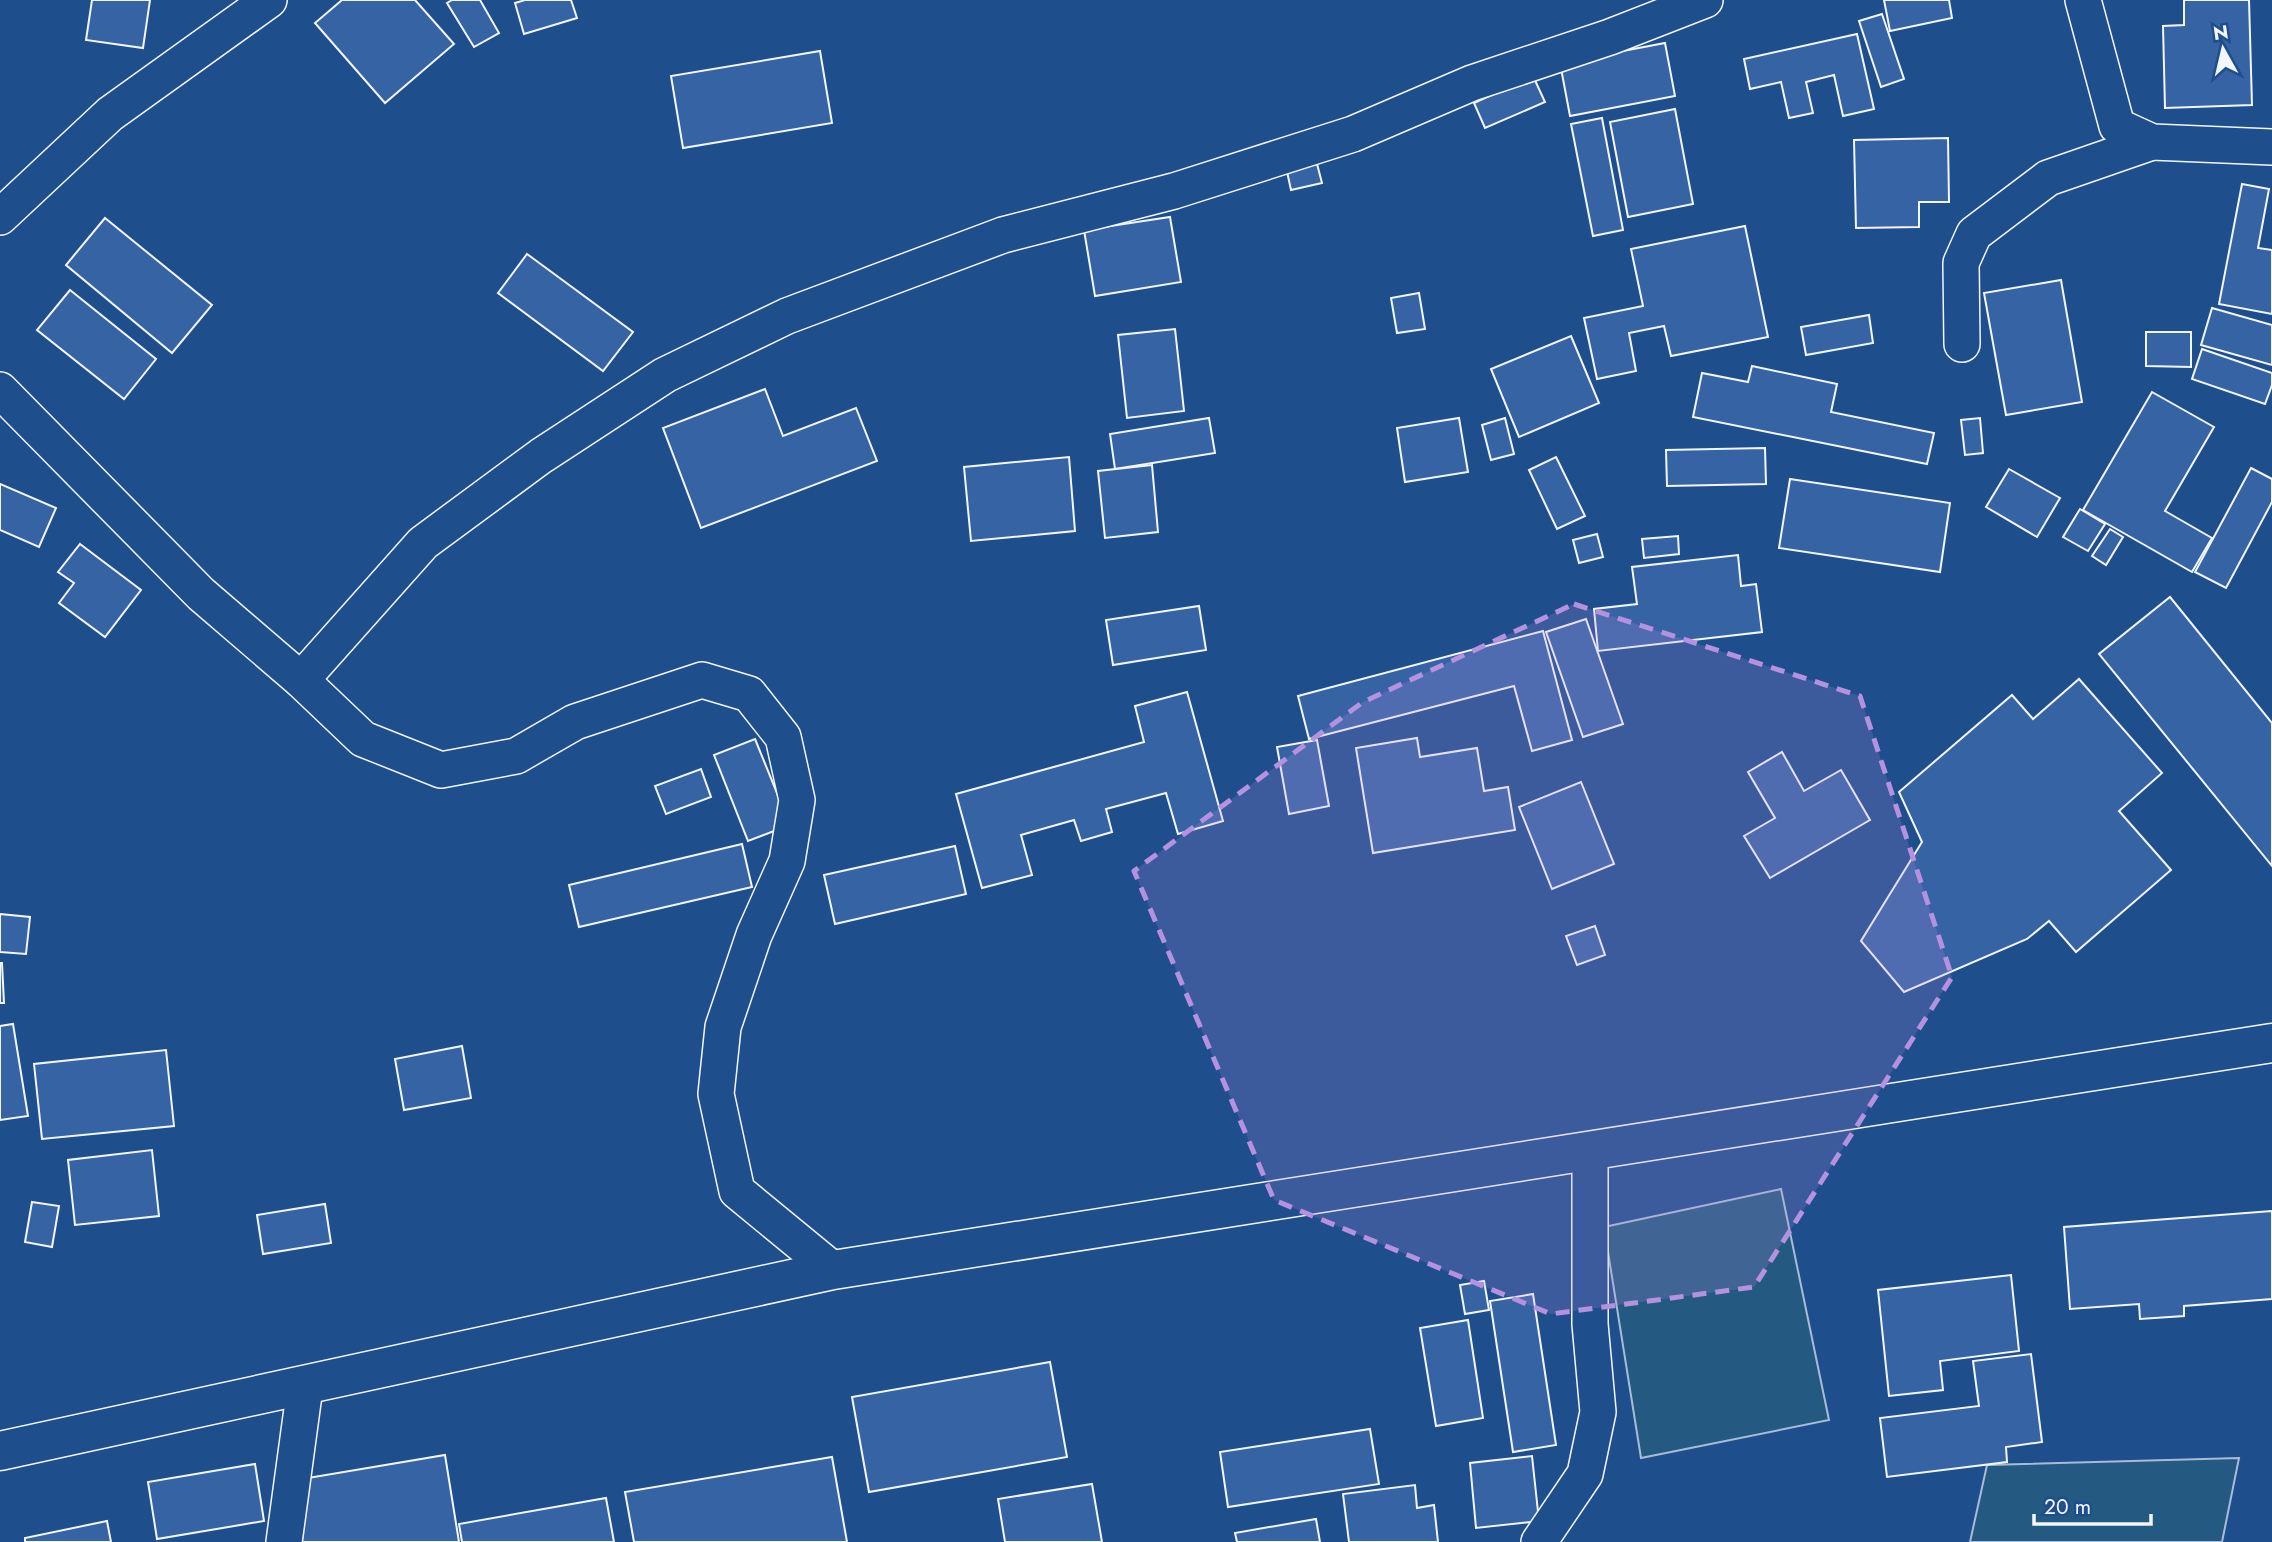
<svg xmlns="http://www.w3.org/2000/svg" width="2272" height="1542" font-family="Jost,sans-serif">
  <rect width="100%" height="100%" fill="#1f4e8c"/>
  <!-- green -->
  <g fill="#245a82" stroke="#a8bbd7" stroke-width="2">
    <path d="M1781,1189L1829,1420L1641,1458L1604,1227Z"/>
    <path d="M2239,1458L2222,1542H1970L1987,1465Z"/>
  </g>
  <!-- building -->
  <g fill="#3563a3" stroke="#f2f6ff" stroke-width="2">
    <path d="M92,0H150L143,48L86,40Z"/>
    <path d="M342,0H415L454,44L385,103L315,23Z"/>
    <path d="M452,0H480L499,33L474,47L447,3Z"/>
    <path d="M525,0H571L577,18L524,34L515,3Z"/>
    <path d="M1884,0H1949L1952,18L1890,31Z"/>
    <path d="M2184,0H2249L2252,105L2165,108L2163,26L2184,25Z"/>
    <path d="M1882,14L1904,79L1881,87L1859,21Z"/>
    <path d="M1857,34L1874,109L1843,116L1834,75L1806,82L1813,113L1789,118L1781,82L1750,89L1744,59Z"/>
    <path d="M1665,43L1675,96L1570,116L1560,63Z"/>
    <path d="M820,51L832,123L683,148L671,76Z"/>
    <path d="M1533,76L1545,102L1485,128L1474,103Z"/>
    <path d="M1675,109L1693,204L1628,217L1610,122Z"/>
    <path d="M1602,118L1623,230L1593,236L1571,124Z"/>
    <path d="M1948,138L1949,202H1919V227L1856,228L1854,140Z"/>
    <path d="M1316,160L1322,183L1291,190L1286,167Z"/>
    <path d="M2242,184L2269,189L2258,248L2272,250V314L2219,304Z"/>
    <path d="M1170,217L1181,282L1095,296L1084,230Z"/>
    <path d="M105,218L212,305L172,353L66,265Z"/>
    <path d="M1745,226L1768,337L1671,356L1664,326L1629,333L1636,371L1597,379L1584,318L1643,306L1631,249Z"/>
    <path d="M527,254L633,332L603,371L498,293Z"/>
    <path d="M2061,280L2082,402L2006,415L1984,293Z"/>
    <path d="M70,290L156,359L124,399L37,330Z"/>
    <path d="M1419,293L1425,329L1397,333L1391,298Z"/>
    <path d="M2212,308L2272,325V365L2201,345Z"/>
    <path d="M1869,315L1873,343L1806,355L1801,327Z"/>
    <path d="M1175,329L1184,411L1127,418L1118,335Z"/>
    <path d="M2146,332H2191V367L2146,366Z"/>
    <path d="M1571,336L1599,403L1519,437L1491,369Z"/>
    <path d="M2202,349L2272,373V385L2265,404L2192,379Z"/>
    <path d="M1752,366L1837,384L1831,412L1934,433L1927,464L1693,417L1702,373L1748,382Z"/>
    <path d="M765,389L783,436L856,408L877,461L701,528L663,428Z"/>
    <path d="M2152,392L2214,427L2165,511L2212,538L2192,572L2083,510Z"/>
    <path d="M1209,418L1215,453L1115,469L1110,434Z"/>
    <path d="M1459,418L1468,472L1405,482L1397,428Z"/>
    <path d="M1505,418L1514,454L1491,460L1482,425Z"/>
    <path d="M1980,418L1983,453L1965,455L1961,420Z"/>
    <path d="M1765,448L1766,484L1667,486L1666,450Z"/>
    <path d="M1069,457L1075,531L971,541L964,467Z"/>
    <path d="M1556,457L1585,516L1557,529L1529,470Z"/>
    <path d="M1152,465L1158,532L1105,538L1098,471Z"/>
    <path d="M2251,468L2272,479V502L2226,588L2195,572Z"/>
    <path d="M2009,469L2060,498L2037,537L1986,507Z"/>
    <path d="M1790,479L1950,503L1940,572L1779,548Z"/>
    <path d="M0,484L56,508L39,547L0,530Z"/>
    <path d="M2080,509L2105,524L2088,551L2063,537Z"/>
    <path d="M2110,529L2123,537L2106,565L2092,556Z"/>
    <path d="M1597,534L1603,557L1579,563L1573,540Z"/>
    <path d="M1678,536L1679,554L1644,558L1642,539Z"/>
    <path d="M80,544L141,590L105,637L59,603L74,583L58,572Z"/>
    <path d="M1738,555L1741,586L1756,584L1762,632L1598,651L1594,609L1637,604L1632,567Z"/>
    <path d="M2170,597L2272,723V866L2099,654Z"/>
    <path d="M1199,606L1206,650L1113,665L1106,620Z"/>
    <path d="M1586,619L1623,724L1583,737L1546,632Z"/>
    <path d="M1543,631L1572,740L1532,751L1514,686L1309,739L1298,696Z"/>
    <path d="M2079,679L2162,773L2119,811L2171,870L2076,952L2049,921L2027,939L1904,992L1861,941L1922,842L1899,792L2012,695L2033,719Z"/>
    <path d="M1187,692L1223,821L1178,834L1166,793L1106,809L1112,832L1081,841L1074,820L1021,835L1032,875L982,888L956,794L1144,742L1135,706Z"/>
    <path d="M1417,738L1420,757L1477,748L1484,791L1508,787L1515,830L1373,853L1356,748Z"/>
    <path d="M755,739L790,825L748,841L714,755Z"/>
    <path d="M1317,740L1329,806L1289,814L1277,747Z"/>
    <path d="M1782,752L1804,791L1841,770L1870,820L1770,878L1744,836L1775,818L1748,772Z"/>
    <path d="M701,769L711,797L666,814L655,786Z"/>
    <path d="M1581,782L1614,864L1552,889L1519,807Z"/>
    <path d="M742,844L752,887L579,927L569,885Z"/>
    <path d="M955,846L966,894L835,924L824,875Z"/>
    <path d="M0,914L30,917L26,954L0,952Z"/>
    <path d="M1595,926L1605,955L1577,965L1566,936Z"/>
    <path d="M0,963H2L4,1003H0Z"/>
    <path d="M13,1024L28,1116L0,1120V1026Z"/>
    <path d="M462,1046L471,1098L404,1110L395,1059Z"/>
    <path d="M166,1050L174,1126L42,1139L34,1064Z"/>
    <path d="M152,1150L159,1216L75,1225L68,1160Z"/>
    <path d="M32,1202L59,1206L52,1247L25,1242Z"/>
    <path d="M325,1204L331,1243L263,1254L257,1215Z"/>
    <path d="M2272,1211V1299L2184,1306V1316L2140,1319L2139,1304L2070,1309L2064,1227Z"/>
    <path d="M2011,1275L2019,1351L1940,1361L1943,1390L1889,1396L1878,1290Z"/>
    <path d="M1484,1281L1489,1310L1465,1314L1460,1285Z"/>
    <path d="M1533,1294L1556,1445L1513,1452L1490,1301Z"/>
    <path d="M1468,1320L1483,1418L1436,1426L1420,1328Z"/>
    <path d="M2031,1354L2042,1442L2006,1447L2007,1462L1887,1477L1880,1418L1979,1406L1973,1361Z"/>
    <path d="M1050,1362L1067,1457L869,1492L852,1397Z"/>
    <path d="M1370,1429L1379,1484L1228,1507L1220,1452Z"/>
    <path d="M445,1455L459,1542H293L284,1482Z"/>
    <path d="M1532,1456L1539,1521L1476,1528L1470,1463Z"/>
    <path d="M832,1457L847,1542H634L625,1492Z"/>
    <path d="M255,1464L264,1521L157,1539L148,1482Z"/>
    <path d="M1092,1484L1102,1542H1005L998,1499Z"/>
    <path d="M1415,1485L1417,1508L1434,1505L1438,1542H1349L1343,1494Z"/>
    <path d="M606,1498L614,1542H462L459,1524Z"/>
    <path d="M1316,1519L1320,1542H1237L1235,1533Z"/>
    <path d="M107,1521L111,1542H25V1538Z"/>
  </g>
  <g fill="none" stroke-linecap="round" stroke-linejoin="round">
    <!-- street casing -->
    <g stroke="#f2f6ff" stroke-width="38">
      <g id="street">
        <path d="M2083,0L2117,126L2152,142L2272,147"/>
        <path d="M0,217L110,114L269,0"/>
        <path d="M1962,344L1961,263L1974,234L2048,178L2152,142"/>
        <path d="M0,390L201,594L301,680L363,739L441,770L516,756L575,722L702,680L749,694L783,737L797,800L787,861L754,935L723,1027L716,1094L737,1191L833,1270"/>
        <path d="M301,680L423,543L541,456L665,375L787,316L1003,235L1174,191L1353,134L1472,83L1610,37L1705,0"/>
        <path d="M284,1542L305,1387"/>
        <path d="M1539,1542L1585,1474L1598,1412L1590,1324V1150"/>
      </g>
    </g>
    <!-- secondary casing -->
    <g stroke="#f2f6ff" stroke-width="41">
      <path id="secondary" d="M0,1451L833,1270L2272,1043"/>
    </g>
    <!-- street -->
    <use href="#street" stroke="#1f4e8c" stroke-width="35"/>
    <!-- secondary -->
    <use href="#secondary" stroke="#1f4e8c" stroke-width="38"/>
  </g>
  <!-- marked area -->
  <path fill="#b691df" fill-opacity="0.2" stroke="#b691df" stroke-width="5" stroke-dasharray="14 9" stroke-linejoin="round" d="M1574,604L1860,696L1952,977L1754,1287L1551,1314L1274,1200L1134,871L1363,702Z"/>
  <!-- north arrow -->
  <g transform="translate(2223 49) rotate(352)" stroke="#1f4e8c" stroke-width="5" paint-order="stroke">
  <path d="M0-5L12 26L0 18L-12 26Z" fill="#f2f6ff"/>
  <text y="-10" font-size="19" font-weight="bold" text-anchor="middle" fill="#f2f6ff">N</text>
  </g>
  <!-- scale -->
  <path d="M2034 1514v10h117v-10" fill="none" stroke="#f2f6ff" stroke-width="3.5"/>
  <text x="2044" y="1514" font-size="21" fill="#f2f6ff" stroke="#1f4e8c" stroke-width="5" paint-order="stroke">20 m</text>
</svg>
